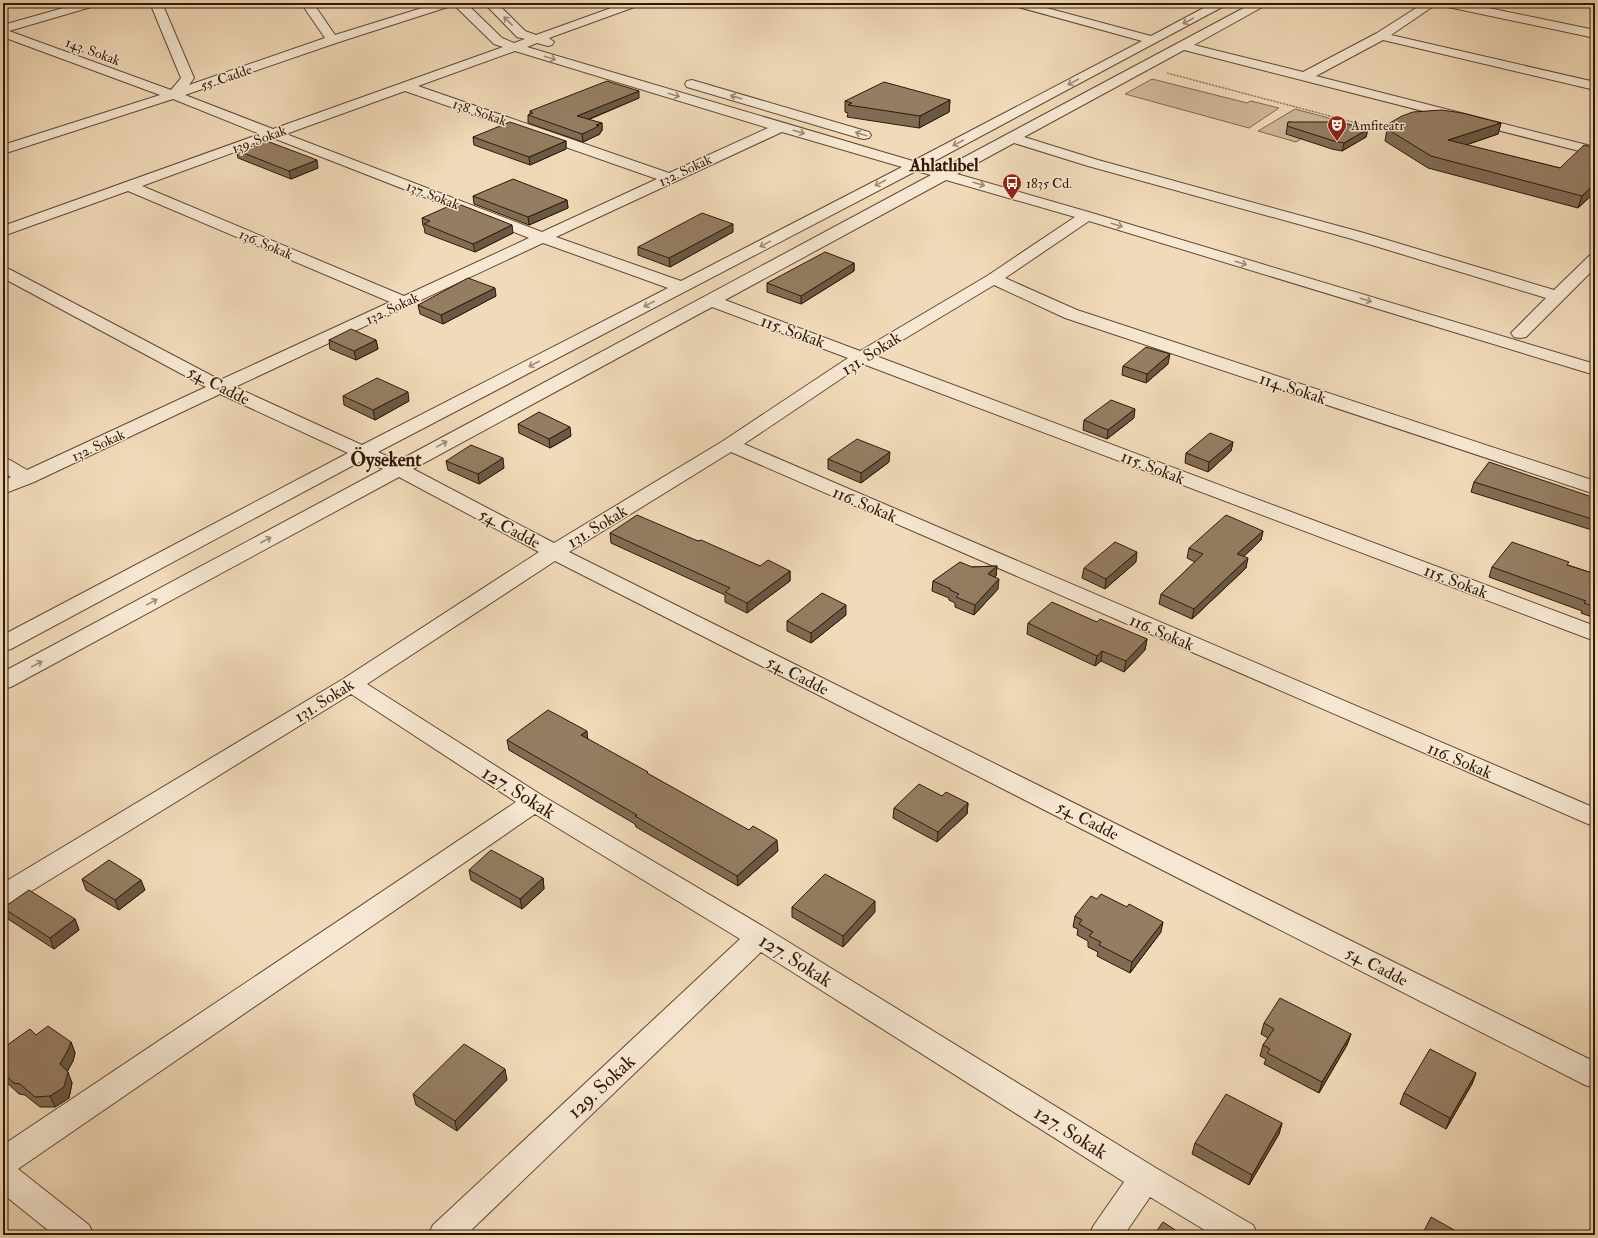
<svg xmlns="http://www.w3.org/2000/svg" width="1598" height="1238" font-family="'IM FELL Double Pica',serif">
  <rect width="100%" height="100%" fill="#f1dab9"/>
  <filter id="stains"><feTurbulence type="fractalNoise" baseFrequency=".005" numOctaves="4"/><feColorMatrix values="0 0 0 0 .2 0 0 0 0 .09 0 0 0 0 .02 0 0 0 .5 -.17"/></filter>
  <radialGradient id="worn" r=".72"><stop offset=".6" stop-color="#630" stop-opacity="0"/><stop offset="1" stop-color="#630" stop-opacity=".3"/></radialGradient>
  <!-- green -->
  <g fill="#d0b99b" stroke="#806850">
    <path d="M1152,79L1247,103L1251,101L1279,108L1249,128L1125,94Z"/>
    <path d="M1295,109L1332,119L1296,142L1258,131Z"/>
  </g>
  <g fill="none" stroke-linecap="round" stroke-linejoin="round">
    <!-- minor casing -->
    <g stroke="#614833" stroke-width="2">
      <g id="minor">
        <path d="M81,3H100L98,5L9,31L171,90L181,78L150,3H162L194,78L189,85L325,38L301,3H313L335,35L438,3H466L502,38L514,43L525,39L517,37L484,3H497L525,31L536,35L625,3H642L640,5L549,38L554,42L552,45L548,46L537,43L527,47L913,161L1142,41L1011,5L1009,3H1028L1151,36L1213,3H1228L1226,5L927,165L942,169L1253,3H1268L1266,5L1194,45L1303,72L1377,33L1424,3H1438L1391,35L1595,82V90L1383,40L1316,76L1595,147V155L1184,50L1024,137L1098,160L1364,233L1554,290L1589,256L1595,254V268L1526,337L1520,338L1514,337L1511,333L1546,298L1352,239L1088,166L1014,143L957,174L1092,213L1595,364V375L1089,221L1005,278L1077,310L1595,481V494L1065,318L994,285L876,356L1595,626V641L863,364L744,444L1595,808V827L731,452L569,552L1595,1062V1088L1585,1085L555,561L367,684L543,796L769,930L1156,1168L1253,1225L1258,1235H1213L1150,1197L1124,1235H1089L1094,1225L1124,1182L761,952L466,1235H428L433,1225L740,939L535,814L18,1169L89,1225L94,1235H54L3,1194V1145L516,802L351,694L12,903L3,906V883L343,679L539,552L399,477L11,687L3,689V672L383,469L363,460L11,649L3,651V635L348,453L220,394L34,482L3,494V481L11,477L3,472V458L10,460L27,470L206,387L3,278V267L9,269L220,380L390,302L128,191L3,236V226L260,134L173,99L3,154V145L160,95L3,37V25ZM454,5L494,44L503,47L273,129L185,95L336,43ZM515,51L768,128L669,173L418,86ZM405,91L657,179L542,232L286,134ZM782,132L902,167L681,281L556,237ZM273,138L529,238L404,296L142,186ZM916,171L931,175L398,461L378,452ZM946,180L1075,217L987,276L860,351L725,300ZM543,243L668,288L362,445L235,387ZM712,307L848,358L723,441L554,543L413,469Z"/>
        <path d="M1442,3H1465L1595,30V38L1448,7L1444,5Z"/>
        <path d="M692,80L869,132L871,135L869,138L864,139L859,138L687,87L685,84L687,81Z"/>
      </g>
    </g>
    <!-- path -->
    <path stroke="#311806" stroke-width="1.5" stroke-dasharray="0.5 1" stroke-linecap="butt" d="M1167,73L1379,129L1390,125"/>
    <!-- minor -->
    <use href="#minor" fill="#f6e7d2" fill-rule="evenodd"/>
  </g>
  <!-- wall -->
  <g fill="#806c55" stroke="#311806">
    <path d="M639,98L588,120L602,123V131L600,132V134L583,142L528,123V115L530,114V111Z"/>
    <path d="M950,100L949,112L919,128L847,117L848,113L845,112V101Z"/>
    <path d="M1288,122L1368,129L1366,137L1342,151L1332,149L1286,134Z"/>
    <path d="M1501,123L1498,134L1466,145L1560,168L1595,148V192L1578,208L1428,168L1385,141L1388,124Z"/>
    <path d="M473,137L566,141V149L530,165L474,145Z"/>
    <path d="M236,150L318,168L291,179L238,158Z"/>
    <path d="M473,196L567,200L568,208L529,225L474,204Z"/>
    <path d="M422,218L513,233L475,252L425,233L424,227L423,226Z"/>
    <path d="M733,232L670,267L638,255V247Z"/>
    <path d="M854,263V271L801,304L767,292V283Z"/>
    <path d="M496,296L443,324L420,314L418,305Z"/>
    <path d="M329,340H376L378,349L356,360L330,349Z"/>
    <path d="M1168,364L1146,383L1122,375L1123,366Z"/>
    <path d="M343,396L409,401L375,420L344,405Z"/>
    <path d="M1134,418L1107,439L1083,430L1084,420Z"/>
    <path d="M518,424L571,436L550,448L519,433Z"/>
    <path d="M1233,442L1231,451L1208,472L1185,463L1186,453Z"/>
    <path d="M828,459L889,462L861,483L828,469Z"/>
    <path d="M446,461L504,468L479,484L448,470Z"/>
    <path d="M1474,482L1595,498V531L1471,492Z"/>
    <path d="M1263,531L1261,540L1244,556L1246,568L1192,619L1159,604L1161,594L1195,562L1187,558L1189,548Z"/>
    <path d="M610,533L698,541L760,566L790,571V581L747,613L725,602V595L611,543Z"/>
    <path d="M1136,562L1105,589L1082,578L1084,568Z"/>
    <path d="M1568,565L1595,574V618L1581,613L1582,611L1489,577L1492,567Z"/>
    <path d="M997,566L996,576L995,577L998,589L974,615L955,607V603L949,600V598L932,591L933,581L972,567Z"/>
    <path d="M846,615L811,643L787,631V621Z"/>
    <path d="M1097,622L1147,639L1145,650L1124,672L1101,661L1095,666L1027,634L1028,623Z"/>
    <path d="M587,739L648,774L778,851L738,886L636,827L635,824L509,750L507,740Z"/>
    <path d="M942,796L968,803L967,814L937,842L893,818L894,808Z"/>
    <path d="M469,870L543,878L544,889L522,909L471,880Z"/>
    <path d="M82,879L145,890L119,910L86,890Z"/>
    <path d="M1097,899L1161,932L1130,973L1097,956L1098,952L1088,947V941L1077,935L1078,929L1073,927L1075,916Z"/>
    <path d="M792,907L875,912L843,947L792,917Z"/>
    <path d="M3,908L75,919L79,930L54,949L8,919Z"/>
    <path d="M1264,1023L1351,1034L1347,1045L1319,1093L1264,1064L1266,1059L1260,1056L1263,1045L1268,1038L1261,1034Z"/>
    <path d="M36,1035L71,1042L75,1053L73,1061L67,1072L72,1083L69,1098L55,1107H40L25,1095L19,1094L3,1079V1048Z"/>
    <path d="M1476,1073L1472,1084L1446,1129L1400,1104L1404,1093Z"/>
    <path d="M507,1080L457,1131L416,1105L413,1094Z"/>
    <path d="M1282,1123L1279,1134L1249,1185L1192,1154L1195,1143Z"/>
  </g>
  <!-- shaded-wall -->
  <g fill="#685845" stroke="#311806">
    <path d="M639,91V98L577,124V116Z"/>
    <path d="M950,100L949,112L919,128L920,116Z"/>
    <path d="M602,123V131L600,132V134L583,142L582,134L596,125Z"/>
    <path d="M1501,123L1498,134L1445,152L1448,140Z"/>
    <path d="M1368,129L1366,137L1342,151L1344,143Z"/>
    <path d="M566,141V149L530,165L529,157Z"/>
    <path d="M317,160L318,168L291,179L289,171Z"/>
    <path d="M1595,183V192L1578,208L1582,196Z"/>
    <path d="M567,200L568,208L529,225L528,217Z"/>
    <path d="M733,224V232L670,267L669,258Z"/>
    <path d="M512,225L513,233L475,252L473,244Z"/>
    <path d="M854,263V271L801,304V296Z"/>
    <path d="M495,288L496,296L443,324L441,315Z"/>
    <path d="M376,340L378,349L356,360L354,351Z"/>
    <path d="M1170,354L1168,364L1146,383L1147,374Z"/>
    <path d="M408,392L409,401L375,420L373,410Z"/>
    <path d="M1135,409L1134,418L1107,439L1108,430Z"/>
    <path d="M570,427L571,436L550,448L549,439Z"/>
    <path d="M1233,442L1231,451L1208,472L1209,462Z"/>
    <path d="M890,452L889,462L861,483V473Z"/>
    <path d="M503,458L504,468L479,484L478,474Z"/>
    <path d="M1263,531L1261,540L1236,564L1237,554Z"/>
    <path d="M1137,552L1136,562L1105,589L1106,579Z"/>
    <path d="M1248,558L1246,568L1192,619L1194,609Z"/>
    <path d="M997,566L996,576L987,584L988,574Z"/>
    <path d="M790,571V581L747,613V603Z"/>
    <path d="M999,579L998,589L974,615L975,605Z"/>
    <path d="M846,605V615L811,643V633Z"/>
    <path d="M1147,639L1145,650L1124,672L1126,661Z"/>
    <path d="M1102,651L1101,661L1095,666L1097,656Z"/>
    <path d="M587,731L588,742L581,735Z"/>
    <path d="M968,803L967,814L937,842L938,832Z"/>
    <path d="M777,840L778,851L738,886L737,876Z"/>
    <path d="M543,878L544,889L522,909L520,899Z"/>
    <path d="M141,880L145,890L119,910L115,900Z"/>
    <path d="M875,901V912L843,947V936Z"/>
    <path d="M75,919L79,930L54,949L50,938Z"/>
    <path d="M1163,922L1161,932L1130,973L1132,962Z"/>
    <path d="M1351,1034L1347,1045L1319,1093L1322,1082Z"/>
    <path d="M71,1042L75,1053L73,1061L65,1075L60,1064Z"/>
    <path d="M505,1069L507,1080L457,1131L455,1121Z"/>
    <path d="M68,1072L72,1083L69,1098L55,1107L50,1096Z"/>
    <path d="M1476,1073L1472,1084L1446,1129L1450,1118Z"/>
    <path d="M1282,1123L1279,1134L1249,1185L1252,1175Z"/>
  </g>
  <!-- building -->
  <g fill="#957d63" stroke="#311806">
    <path d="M607,81L639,91L577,116L602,123L596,125L599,126L582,134L528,115L533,113L530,111Z"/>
    <path d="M884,82L950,100L920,116L848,105L852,103L845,101Z"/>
    <path d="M1442,110L1462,113L1501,123L1448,140L1560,168L1584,145L1595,148V183L1582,196L1431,156L1387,129L1388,124L1402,116L1413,112Z"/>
    <path d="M510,122L566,141L529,157L473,137Z"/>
    <path d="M1288,122H1340L1368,129L1344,143L1334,141L1287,126Z"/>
    <path d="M264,140L317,160L289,171L236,150Z"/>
    <path d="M513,179L567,200L528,217L473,196Z"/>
    <path d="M456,203L512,225L473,244L424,224L430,221L422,218Z"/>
    <path d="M702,213L733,224L669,258L638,247Z"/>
    <path d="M825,252L854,263L801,296L767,283Z"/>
    <path d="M468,278L495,288L441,315L418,305Z"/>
    <path d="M351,329L376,340L354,351L329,340Z"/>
    <path d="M1146,347L1170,354L1147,374L1123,366Z"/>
    <path d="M377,378L408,392L373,410L343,396Z"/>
    <path d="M1111,400L1135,409L1108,430L1084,420Z"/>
    <path d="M539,412L570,427L549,439L518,424Z"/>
    <path d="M1210,433L1233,442L1209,462L1186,453Z"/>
    <path d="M857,439L890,452L861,473L828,459Z"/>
    <path d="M471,445L503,458L478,474L446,461Z"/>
    <path d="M1489,462L1595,498V520L1474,482Z"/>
    <path d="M637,515L698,541L701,540L760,566L768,560L790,571L747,603L725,592L730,588L610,533Z"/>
    <path d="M1226,515L1263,531L1237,554L1248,558L1194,609L1161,594L1203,554L1189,548Z"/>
    <path d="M1115,542L1137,552L1106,579L1084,568Z"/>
    <path d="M1512,542L1569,562L1567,565L1595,574V607L1584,603L1586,601L1492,567Z"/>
    <path d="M960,562L972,567L997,566L988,574L999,579L975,605L956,597L959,594L950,590L951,589L933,581Z"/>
    <path d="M822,593L846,605L811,633L787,621Z"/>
    <path d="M1052,602L1097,622L1100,619L1147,639L1126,661L1102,651L1097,656L1028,623Z"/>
    <path d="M548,710L587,731L581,735L648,772L647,773L749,830L753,826L777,840L737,876L635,816L637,815L507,740Z"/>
    <path d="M919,784L942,796L946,792L968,803L938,832L894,808Z"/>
    <path d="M491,850L543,878L520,899L469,870Z"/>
    <path d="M109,860L141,880L115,900L82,879Z"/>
    <path d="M825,874L875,901L843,936L792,907Z"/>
    <path d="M29,890L75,919L50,938L3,908Z"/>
    <path d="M1101,894L1127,907L1129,904L1163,922L1132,962L1099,945L1101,942L1089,936L1093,932L1079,924L1082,920L1075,916L1091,896L1097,899Z"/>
    <path d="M1280,998L1351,1034L1322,1082L1267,1053L1270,1049L1263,1045L1274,1029L1264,1023Z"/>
    <path d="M48,1026L71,1042L68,1050L60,1064L68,1072L64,1087L50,1096L35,1097L20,1084L14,1083L3,1073V1048L30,1029L36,1035Z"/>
    <path d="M464,1044L505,1069L455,1121L413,1094Z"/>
    <path d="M1430,1049L1476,1073L1450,1118L1404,1093Z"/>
    <path d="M1226,1094L1282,1123L1252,1175L1195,1143Z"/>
    <path d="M1431,1217L1463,1235H1422Z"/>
    <path d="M1163,1222L1183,1235H1154Z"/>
  </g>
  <!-- one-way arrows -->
  <defs><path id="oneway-shaft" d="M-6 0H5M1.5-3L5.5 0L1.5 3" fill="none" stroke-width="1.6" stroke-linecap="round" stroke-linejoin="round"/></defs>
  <g stroke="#9d8a76">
    <use href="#oneway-shaft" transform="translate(508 21) rotate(-135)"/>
    <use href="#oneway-shaft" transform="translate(1188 21) rotate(152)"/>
    <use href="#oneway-shaft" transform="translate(550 58) rotate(17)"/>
    <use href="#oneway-shaft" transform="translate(1073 82) rotate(152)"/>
    <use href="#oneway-shaft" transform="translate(674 95) rotate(17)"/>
    <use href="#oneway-shaft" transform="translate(736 97) rotate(-164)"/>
    <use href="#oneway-shaft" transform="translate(799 132) rotate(16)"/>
    <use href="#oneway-shaft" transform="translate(861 134) rotate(-163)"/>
    <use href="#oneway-shaft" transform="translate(958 143) rotate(152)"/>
    <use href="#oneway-shaft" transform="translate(880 183) rotate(152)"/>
    <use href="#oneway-shaft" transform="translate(979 184) rotate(16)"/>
    <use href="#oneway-shaft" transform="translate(1117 225) rotate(17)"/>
    <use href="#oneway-shaft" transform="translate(765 244) rotate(152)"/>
    <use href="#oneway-shaft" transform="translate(1241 263) rotate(17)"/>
    <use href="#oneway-shaft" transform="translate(1366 300) rotate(17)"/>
    <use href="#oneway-shaft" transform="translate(649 304) rotate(153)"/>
    <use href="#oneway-shaft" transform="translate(534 364) rotate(153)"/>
    <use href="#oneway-shaft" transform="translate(442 444) rotate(-28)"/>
    <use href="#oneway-shaft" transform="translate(266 540) rotate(-28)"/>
    <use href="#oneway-shaft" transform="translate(152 602) rotate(-28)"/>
    <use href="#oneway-shaft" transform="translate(37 664) rotate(-28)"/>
  </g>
  <!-- icons -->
  <defs>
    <g id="theatre-pin" transform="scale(1)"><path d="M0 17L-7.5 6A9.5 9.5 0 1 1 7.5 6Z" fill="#8f2418" stroke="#f6e7d2"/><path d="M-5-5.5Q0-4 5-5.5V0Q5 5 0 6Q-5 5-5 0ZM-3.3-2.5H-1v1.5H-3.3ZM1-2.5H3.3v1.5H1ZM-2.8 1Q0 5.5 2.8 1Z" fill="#fff"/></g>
    <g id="bus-pin" transform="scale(1)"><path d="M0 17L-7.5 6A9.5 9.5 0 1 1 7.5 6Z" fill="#8f2418" stroke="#f6e7d2"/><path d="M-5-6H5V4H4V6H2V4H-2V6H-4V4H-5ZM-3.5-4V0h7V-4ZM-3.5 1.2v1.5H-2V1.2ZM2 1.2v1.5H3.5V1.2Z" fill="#fff"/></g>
  </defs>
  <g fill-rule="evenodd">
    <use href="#theatre-pin" x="1337" y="125"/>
    <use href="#bus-pin" x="1012" y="183"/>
  </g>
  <g text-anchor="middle" stroke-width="3" stroke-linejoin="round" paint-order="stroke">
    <!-- far-street labels -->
    <g font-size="14" fill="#311806" stroke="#f6e7d2">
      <text transform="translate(93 51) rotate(20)" y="5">143. Sokak</text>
      <text transform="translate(226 77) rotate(-19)" y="5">55. Cadde</text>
      <text transform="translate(480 112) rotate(19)" y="5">138. Sokak</text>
      <text transform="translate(259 139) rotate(-20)" y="5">139. Sokak</text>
      <text transform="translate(685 170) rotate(-25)" y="5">132. Sokak</text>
      <text transform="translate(433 195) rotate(21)" y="5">137. Sokak</text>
      <text transform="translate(266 244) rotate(23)" y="5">136. Sokak</text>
      <text transform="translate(392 308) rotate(-25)" y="5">132. Sokak</text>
      <text transform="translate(98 445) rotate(-25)" y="5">132. Sokak</text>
    </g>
    <!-- far-poi labels -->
    <g font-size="14" fill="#311806" stroke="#f6e7d2" text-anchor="start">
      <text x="1351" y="130">Amfiteatr</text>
      <text x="1026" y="188">1835 Cd.</text>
    </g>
    <!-- street labels -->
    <g font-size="17" fill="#311806" stroke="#f6e7d2">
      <text transform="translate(793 331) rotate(20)" y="6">115. Sokak</text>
      <text transform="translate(871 353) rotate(-32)" y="6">131. Sokak</text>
      <text transform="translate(219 385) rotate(27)" y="6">54. Cadde</text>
      <text transform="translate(1293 388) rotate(18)" y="6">114. Sokak</text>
      <text transform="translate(1153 467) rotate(21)" y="6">115. Sokak</text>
      <text transform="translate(865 504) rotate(23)" y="6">116. Sokak</text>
      <text transform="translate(597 526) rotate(-31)" y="6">131. Sokak</text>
      <text transform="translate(510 528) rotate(28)" y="6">54. Cadde</text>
      <text transform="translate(1456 581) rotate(21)" y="6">115. Sokak</text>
      <text transform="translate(1162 632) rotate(23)" y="6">116. Sokak</text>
      <text transform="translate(798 675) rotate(27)" y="6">54. Cadde</text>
      <text transform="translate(324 700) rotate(-32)" y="6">131. Sokak</text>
      <text transform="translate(1460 760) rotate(23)" y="6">116. Sokak</text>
      <text transform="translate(1088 820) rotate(27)" y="6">54. Cadde</text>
      <text transform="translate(1377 966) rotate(27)" y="6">54. Cadde</text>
    </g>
    <!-- far-district labels -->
    <g font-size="18" font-weight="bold" fill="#311806" stroke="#f6e7d2">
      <text x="944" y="171">Ahlatlıbel</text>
    </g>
    <!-- quarter labels -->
    <g font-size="19" font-weight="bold" fill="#311806" stroke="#f6e7d2">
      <text x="386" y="466">Öysekent</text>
    </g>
    <!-- near-street labels -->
    <g font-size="20" fill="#311806" stroke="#f6e7d2">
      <text transform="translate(519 792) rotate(32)" y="7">127. Sokak</text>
      <text transform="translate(796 960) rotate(32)" y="7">127. Sokak</text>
      <text transform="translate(601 1086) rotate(-43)" y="7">129. Sokak</text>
      <text transform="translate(1071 1132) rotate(32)" y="7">127. Sokak</text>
    </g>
  </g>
  <!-- margin -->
  <rect width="1598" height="1238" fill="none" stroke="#f1dab9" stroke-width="16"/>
  <rect x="4" y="4" width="1590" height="1230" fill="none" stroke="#311806" stroke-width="2"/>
  <rect x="8" y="8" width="1582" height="1222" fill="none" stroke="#311806"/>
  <rect width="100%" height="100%" filter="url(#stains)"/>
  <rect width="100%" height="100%" fill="url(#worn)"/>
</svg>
